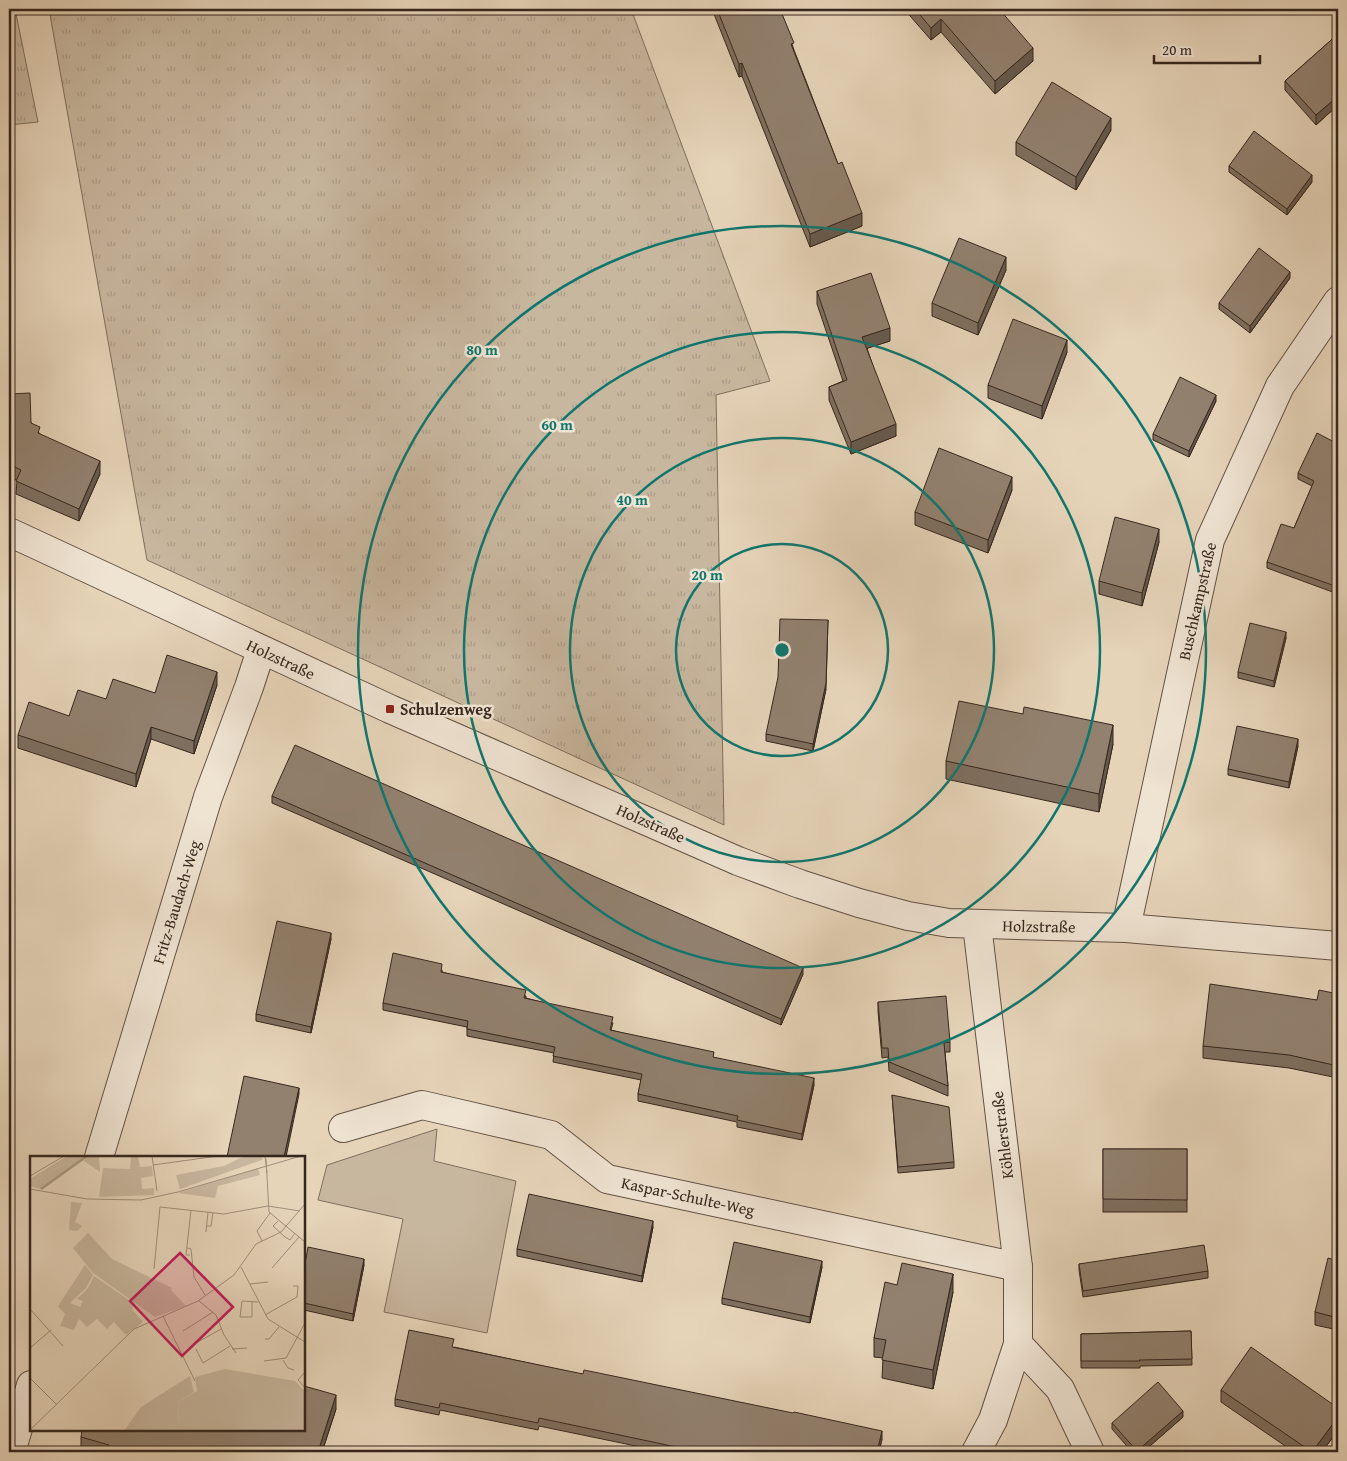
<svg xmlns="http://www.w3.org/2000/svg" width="1347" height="1461" font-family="'Gentium Book Plus',serif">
  <defs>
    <pattern id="grass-tufts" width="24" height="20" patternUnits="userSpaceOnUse" patternTransform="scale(1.25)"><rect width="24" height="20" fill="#c8b79f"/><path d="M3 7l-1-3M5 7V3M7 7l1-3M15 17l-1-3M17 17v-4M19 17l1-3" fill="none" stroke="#ac9d88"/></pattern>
  </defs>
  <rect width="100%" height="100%" fill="#e6d4b9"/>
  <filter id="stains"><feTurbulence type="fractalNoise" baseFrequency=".004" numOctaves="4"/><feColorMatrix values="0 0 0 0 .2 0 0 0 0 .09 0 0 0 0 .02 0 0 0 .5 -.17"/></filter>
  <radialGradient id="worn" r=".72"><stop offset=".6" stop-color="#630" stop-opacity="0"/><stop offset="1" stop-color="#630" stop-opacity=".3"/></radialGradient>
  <!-- grass -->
  <g fill="url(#grass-tufts)" stroke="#7f6f5e">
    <path d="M9,9H15L38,122L9,125Z"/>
    <path d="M49,9H631L770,381L716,395L724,825L147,560Z"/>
  </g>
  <!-- green -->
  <path fill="#c8b79f" stroke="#7f6f5e" d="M437,1129L434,1161L516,1181L487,1333L384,1312L403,1219L318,1200L327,1165Z"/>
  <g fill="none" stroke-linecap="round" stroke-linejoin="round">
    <!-- minor casing -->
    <g stroke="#625245" stroke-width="30">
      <g id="minor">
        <path d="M9,532L390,709L738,861L800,884L859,903L908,916L949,923L1126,928L1338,946"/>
        <path d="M1126,928L1210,540L1280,386L1338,301"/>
        <path d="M343,1128L422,1105L551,1135L607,1179L1018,1267"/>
        <path d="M99,1157L208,797L249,687L261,650"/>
        <path d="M1018,1344L1060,1389L1090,1452"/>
        <path d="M11,1452L31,1385"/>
        <path d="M976,1452L993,1420L1018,1344V1267L977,925"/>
      </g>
    </g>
    <!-- minor -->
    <use href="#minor" stroke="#efe3d2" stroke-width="28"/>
  </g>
  <!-- wall -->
  <g fill="#7e6f5f" stroke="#36271e">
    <path d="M712,9H780L794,50L862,226L810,247L742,76L739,77Z"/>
    <path d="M904,9H999L1033,61L995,94L941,32L931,40Z"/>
    <path d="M1338,34V105L1316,125L1285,90V81Z"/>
    <path d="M1111,130L1076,190L1016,155V142Z"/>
    <path d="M1229,166L1312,182L1287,215L1229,172Z"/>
    <path d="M1006,270L978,335L932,316V303Z"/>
    <path d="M1290,278L1250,333L1219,309V303Z"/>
    <path d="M817,291L890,341L867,348L896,436L851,454L829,400V387L843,381L817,304Z"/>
    <path d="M1067,352L1042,419L988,398V385Z"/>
    <path d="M9,394L40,434L100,474L79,521L16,494L17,480L9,477Z"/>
    <path d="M1216,401L1189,457L1153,440V434Z"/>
    <path d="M1338,444V594L1267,568V562L1294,528L1312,486L1298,479V473Z"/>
    <path d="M1012,490L988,553L915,525V512Z"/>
    <path d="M1159,542L1142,606L1099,594V581Z"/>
    <path d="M1286,638L1274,687L1238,678V672Z"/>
    <path d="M217,685L194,754L151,739L136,787L18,748V735L69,716L106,699Z"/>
    <path d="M826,689L813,751L766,741V734Z"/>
    <path d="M1113,744L1099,812L946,779V761Z"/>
    <path d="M1298,746L1289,788L1228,775V769Z"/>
    <path d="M272,796L803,974L781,1025L272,803Z"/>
    <path d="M331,939L311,1033L256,1021V1014Z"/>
    <path d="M442,970V972L526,996V998L613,1023L611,1030L814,1085L802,1140L737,1127V1122L638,1101V1094L641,1080L553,1062L554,1053L467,1036V1027L383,1010V1003Z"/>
    <path d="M1338,994V1078L1289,1068L1203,1058V1046L1317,1000Z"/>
    <path d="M878,1002L950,1042V1052H945L948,1086V1096L889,1071L888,1057L882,1058L878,1011Z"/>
    <path d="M892,1095L954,1162V1168L898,1173Z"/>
    <rect x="1103" y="1149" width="84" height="63"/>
    <path d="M653,1227L642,1282L517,1256V1249Z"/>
    <path d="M1338,1261V1330L1315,1325V1312Z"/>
    <path d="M1079,1264L1208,1271V1278L1083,1297L1079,1270Z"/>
    <path d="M364,1265L353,1321L304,1310V1270Z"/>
    <path d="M822,1267L810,1323L722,1304V1298Z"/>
    <path d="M897,1285L953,1292L933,1389L882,1378L883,1358L874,1357V1338Z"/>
    <path d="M1191,1331L1192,1365L1140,1366V1368H1081V1334Z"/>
    <path d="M454,1347L882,1439L879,1452H665L539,1426L538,1430L440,1410L439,1415L395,1406V1399Z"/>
    <path d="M1221,1390L1338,1430L1322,1452H1294L1221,1402Z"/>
    <path d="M336,1409L322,1452H86L81,1451V1437Z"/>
    <path d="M1183,1417L1143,1452H1132L1112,1429V1423Z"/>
  </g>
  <!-- shaded-wall -->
  <g fill="#665a4e" stroke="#36271e">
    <path d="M941,19V32L931,40V28Z"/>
    <path d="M1033,48V61L995,94V81Z"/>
    <path d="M742,63V76L739,77V64Z"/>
    <path d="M1338,96V105L1316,125V115Z"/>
    <path d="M1111,118V130L1076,190V177Z"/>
    <path d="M1312,175V182L1287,215V209Z"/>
    <path d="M862,213V226L810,247V234Z"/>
    <path d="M1006,257V270L978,335V323Z"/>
    <path d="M1290,272V278L1250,333V326Z"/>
    <path d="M890,328V341L862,350V337Z"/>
    <path d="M1067,340V352L1042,419V406Z"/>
    <path d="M1216,395V401L1189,457V451Z"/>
    <path d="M896,424V436L851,454V442Z"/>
    <path d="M100,461V474L79,521V509Z"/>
    <path d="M1012,477V490L988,553V540Z"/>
    <path d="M1159,529V542L1142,606V593Z"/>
    <path d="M828,620L826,689L813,751V744Z"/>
    <path d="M1286,632V638L1274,687V681Z"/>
    <path d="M217,672V685L194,754V741Z"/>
    <path d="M1113,725V744L1099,812V794Z"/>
    <path d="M151,727V739L136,787V774Z"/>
    <path d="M1298,739V746L1289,788V782Z"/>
    <path d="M331,933V939L311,1033V1027Z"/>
    <path d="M803,968V974L781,1025V1019Z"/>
    <path d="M814,1078V1085L802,1140V1134Z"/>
    <path d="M299,1088V1094L286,1157H284Z"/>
    <path d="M653,1221V1227L642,1282V1276Z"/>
    <path d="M364,1259V1265L353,1321V1314Z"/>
    <path d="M822,1261V1267L810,1323V1317Z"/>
    <path d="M953,1274V1292L933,1389V1370Z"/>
    <path d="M336,1395V1409L322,1452H318Z"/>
    <path d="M1183,1411V1417L1143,1452H1137V1451Z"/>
    <path d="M1338,1417V1430L1322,1452H1312Z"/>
    <path d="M882,1431V1439L879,1452H877Z"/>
  </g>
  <!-- building -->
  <g fill="#92816f" stroke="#36271e">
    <path d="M717,9H780L794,43L791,44L838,164L842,162L862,213L810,234L742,63L739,64Z"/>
    <path d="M915,9H999L1033,48L995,81L941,19L931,28Z"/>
    <path d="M1338,34V96L1316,115L1285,81Z"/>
    <path d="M1052,82L1111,118L1076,177L1016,142Z"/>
    <path d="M1254,131L1312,175L1287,209L1229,166Z"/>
    <path d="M959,238L1006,257L978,323L932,303Z"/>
    <path d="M1259,248L1290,272L1250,326L1219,303Z"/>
    <path d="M871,273L890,328L862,337L896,424L851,442L829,387L847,380L817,291Z"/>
    <path d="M1013,319L1067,340L1042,406L988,385Z"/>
    <path d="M1180,377L1216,395L1189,451L1153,434Z"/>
    <path d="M30,393L31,423L40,427L38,433L100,461L79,509L16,481L21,470L9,464V394Z"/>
    <path d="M1317,433L1338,444V587L1267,562L1281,524L1294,528L1314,481L1298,473Z"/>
    <path d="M939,448L1012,477L988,540L915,512Z"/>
    <path d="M1115,517L1159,529L1142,593L1099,581Z"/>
    <path d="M780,619L828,620L826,683L813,744L766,734L778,677Z"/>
    <path d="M1250,623L1286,632L1274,681L1238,672Z"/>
    <path d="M167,655L217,672L194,741L151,727L136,774L18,735L29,702L69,716L78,690L106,699L113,679L155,693Z"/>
    <path d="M959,701L1023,714L1024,707L1113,725L1099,794L946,761Z"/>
    <path d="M1237,726L1298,739L1289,782L1228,769Z"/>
    <path d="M295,745L803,968L781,1019L272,796Z"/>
    <path d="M277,921L331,933L311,1027L256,1014Z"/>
    <path d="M393,953L442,964L441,972L526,990L524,998L613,1017L610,1030L714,1052L713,1057L814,1078L802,1134L737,1120L738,1116L638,1094L642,1074L553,1056L555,1047L467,1029L468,1021L383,1003Z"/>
    <path d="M1210,984L1317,1000L1319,990L1338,994V1066L1289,1055L1203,1046Z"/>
    <path d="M946,996L950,1042L944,1043L948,1086L889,1062L888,1048H882L878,1002Z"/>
    <path d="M244,1076L299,1088L284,1157H227Z"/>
    <path d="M892,1095L949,1107L954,1162L898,1167Z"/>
    <path d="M1103,1149H1187V1200L1103,1199Z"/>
    <path d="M529,1194L653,1221L642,1276L517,1249Z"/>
    <path d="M734,1242L822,1261L810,1317L722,1298Z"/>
    <path d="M1204,1245L1208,1271L1083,1291L1079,1264Z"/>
    <path d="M308,1247L364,1259L353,1314L304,1303V1270Z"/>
    <path d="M1328,1258L1338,1261V1318L1315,1312Z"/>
    <path d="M902,1263L953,1274L933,1370L882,1360L886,1340L874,1338L885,1282L897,1285Z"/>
    <path d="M409,1330L454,1339L452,1347L583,1374L584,1370L793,1413L794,1412L882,1431L877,1452H700L539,1418L538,1423L440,1403L439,1408L395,1399Z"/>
    <path d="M1191,1331L1192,1359L1139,1360L1140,1361H1081V1334Z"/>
    <path d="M1251,1347L1338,1408V1417L1312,1452L1221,1390Z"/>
    <path d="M1158,1382L1183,1411L1137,1451L1112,1423Z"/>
    <path d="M304,1386L336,1395L318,1452H107L109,1445L81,1437L82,1430H304Z"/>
  </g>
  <!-- distance rings -->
  <g fill="none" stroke="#0f766e" stroke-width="2.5">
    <circle cx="782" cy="650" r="106"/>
    <circle cx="782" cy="650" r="212"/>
    <circle cx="782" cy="650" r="318"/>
    <circle cx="782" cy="650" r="424"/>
  </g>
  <!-- markers -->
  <rect fill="#8f2418" stroke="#efe3d2" stroke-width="2" x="385" y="704" width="10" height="10" rx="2.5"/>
  <g text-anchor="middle" stroke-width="5" stroke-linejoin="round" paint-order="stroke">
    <!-- street labels -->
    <g font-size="16" fill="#36271e" stroke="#efe3d2">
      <text transform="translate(1197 601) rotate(-77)" y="6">Buschkampstraße</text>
      <text transform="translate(281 659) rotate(25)" y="6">Holzstraße</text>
      <text transform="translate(651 823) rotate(24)" y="6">Holzstraße</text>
      <text transform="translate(176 902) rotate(-73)" y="6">Fritz-Baudach-Weg</text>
      <text transform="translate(1039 926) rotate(1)" y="6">Holzstraße</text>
      <text transform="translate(1002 1135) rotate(-97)" y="6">Köhlerstraße</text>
      <text transform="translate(688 1196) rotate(12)" y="6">Kaspar-Schulte-Weg</text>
    </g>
    <!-- poi labels -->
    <g font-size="16" font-weight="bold" fill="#36271e" stroke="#efe3d2" text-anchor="start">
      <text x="400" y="715">Schulzenweg</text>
    </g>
  </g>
  <!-- overview -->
  <g transform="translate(30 1156)">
    <rect width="275" height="275" fill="#e6d4b9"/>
    <path d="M47,0H56L10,33L0,30V23L4,26ZM58,0H69L70,16L54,5ZM101,0H108L110,11L122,10L123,20L111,22L112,33L124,32V39L69,41L73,12L100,13ZM214,0H233L232,4L150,33L146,19L194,10ZM58,77L82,103L142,132L141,134L156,150L125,161L63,117L43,92ZM55,109L63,119L56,132L40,147L50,151L53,145L47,143L58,132L64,120L105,148L102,153L113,166L96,179L84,166L77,173L67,163L57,171L49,163L44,174L30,170L35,158L28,150ZM160,220L164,236L148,246L149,272L144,275H94L111,251Z" fill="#c8b79f"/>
    <path d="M37,0H47L4,26L0,23ZM228,12L230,19L188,30L185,42L148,37ZM41,46L52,47L45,66L52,70L47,75L39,74ZM195,213L265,225L275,235V275H144L149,272L148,246L167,235L165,221Z" fill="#c8b79f"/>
    <path fill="none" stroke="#aa9984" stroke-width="2.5" d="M11,33L57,0"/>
    <path fill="none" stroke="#a08f7b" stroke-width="1" d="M122,0L127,35M235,0L237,17M236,3L239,56L275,86M123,9L188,0M0,20L34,0M0,33L57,43L111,44L148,36L271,0M248,65L243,70L255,81L260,84L265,77M177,70H181L183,57M176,76L178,56M232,85L227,75L240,57M157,92L161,93L164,121L175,139M160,99H156L161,54M211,111L238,163L275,186M242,112L269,81M124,113L130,51L194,58L238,50L270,55M220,128L238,126M169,145L186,159L194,179L206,197M222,146V161H210L212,145L228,146M0,153L33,190M235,159L267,141L268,130H263M133,160L165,225M153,175L183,156M235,183H239L249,171M166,187L191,173M0,192L21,174M166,193L173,207L200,190M202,193L217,192M253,204L258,212L264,214M234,205L256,202L275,167M275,216L268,224L275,232M0,222L27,249M0,274L104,173L168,145L204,119L226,88L251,76L275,48"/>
    <path fill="#c2185b" fill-opacity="0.15" stroke="#c2185b" stroke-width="2.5" d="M150,97L203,151L152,200L100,145Z"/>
    <rect width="275" height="275" fill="none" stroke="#36271e" stroke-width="2.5"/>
  </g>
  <circle cx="782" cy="650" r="8" fill="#0f766e" stroke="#efe3d2" stroke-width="2.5"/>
  <g font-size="15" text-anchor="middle" font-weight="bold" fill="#0f766e" stroke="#efe3d2" stroke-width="5" stroke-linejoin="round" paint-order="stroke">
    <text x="482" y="355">80 m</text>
    <text x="557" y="430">60 m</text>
    <text x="632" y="505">40 m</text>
    <text x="707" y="580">20 m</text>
  </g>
  <!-- margin -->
  <rect width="1347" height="1461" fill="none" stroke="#e6d4b9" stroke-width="30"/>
  <rect x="10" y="10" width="1327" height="1441" fill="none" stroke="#36271e" stroke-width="2.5"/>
  <rect x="15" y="15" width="1317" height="1431" fill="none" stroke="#36271e"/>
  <!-- scale -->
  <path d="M1154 55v8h106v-8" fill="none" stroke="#36271e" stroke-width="2.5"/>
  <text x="1162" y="55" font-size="15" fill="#36271e" stroke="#efe3d2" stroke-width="4" paint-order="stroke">20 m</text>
  <rect width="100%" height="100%" filter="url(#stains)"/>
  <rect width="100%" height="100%" fill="url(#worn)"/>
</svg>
